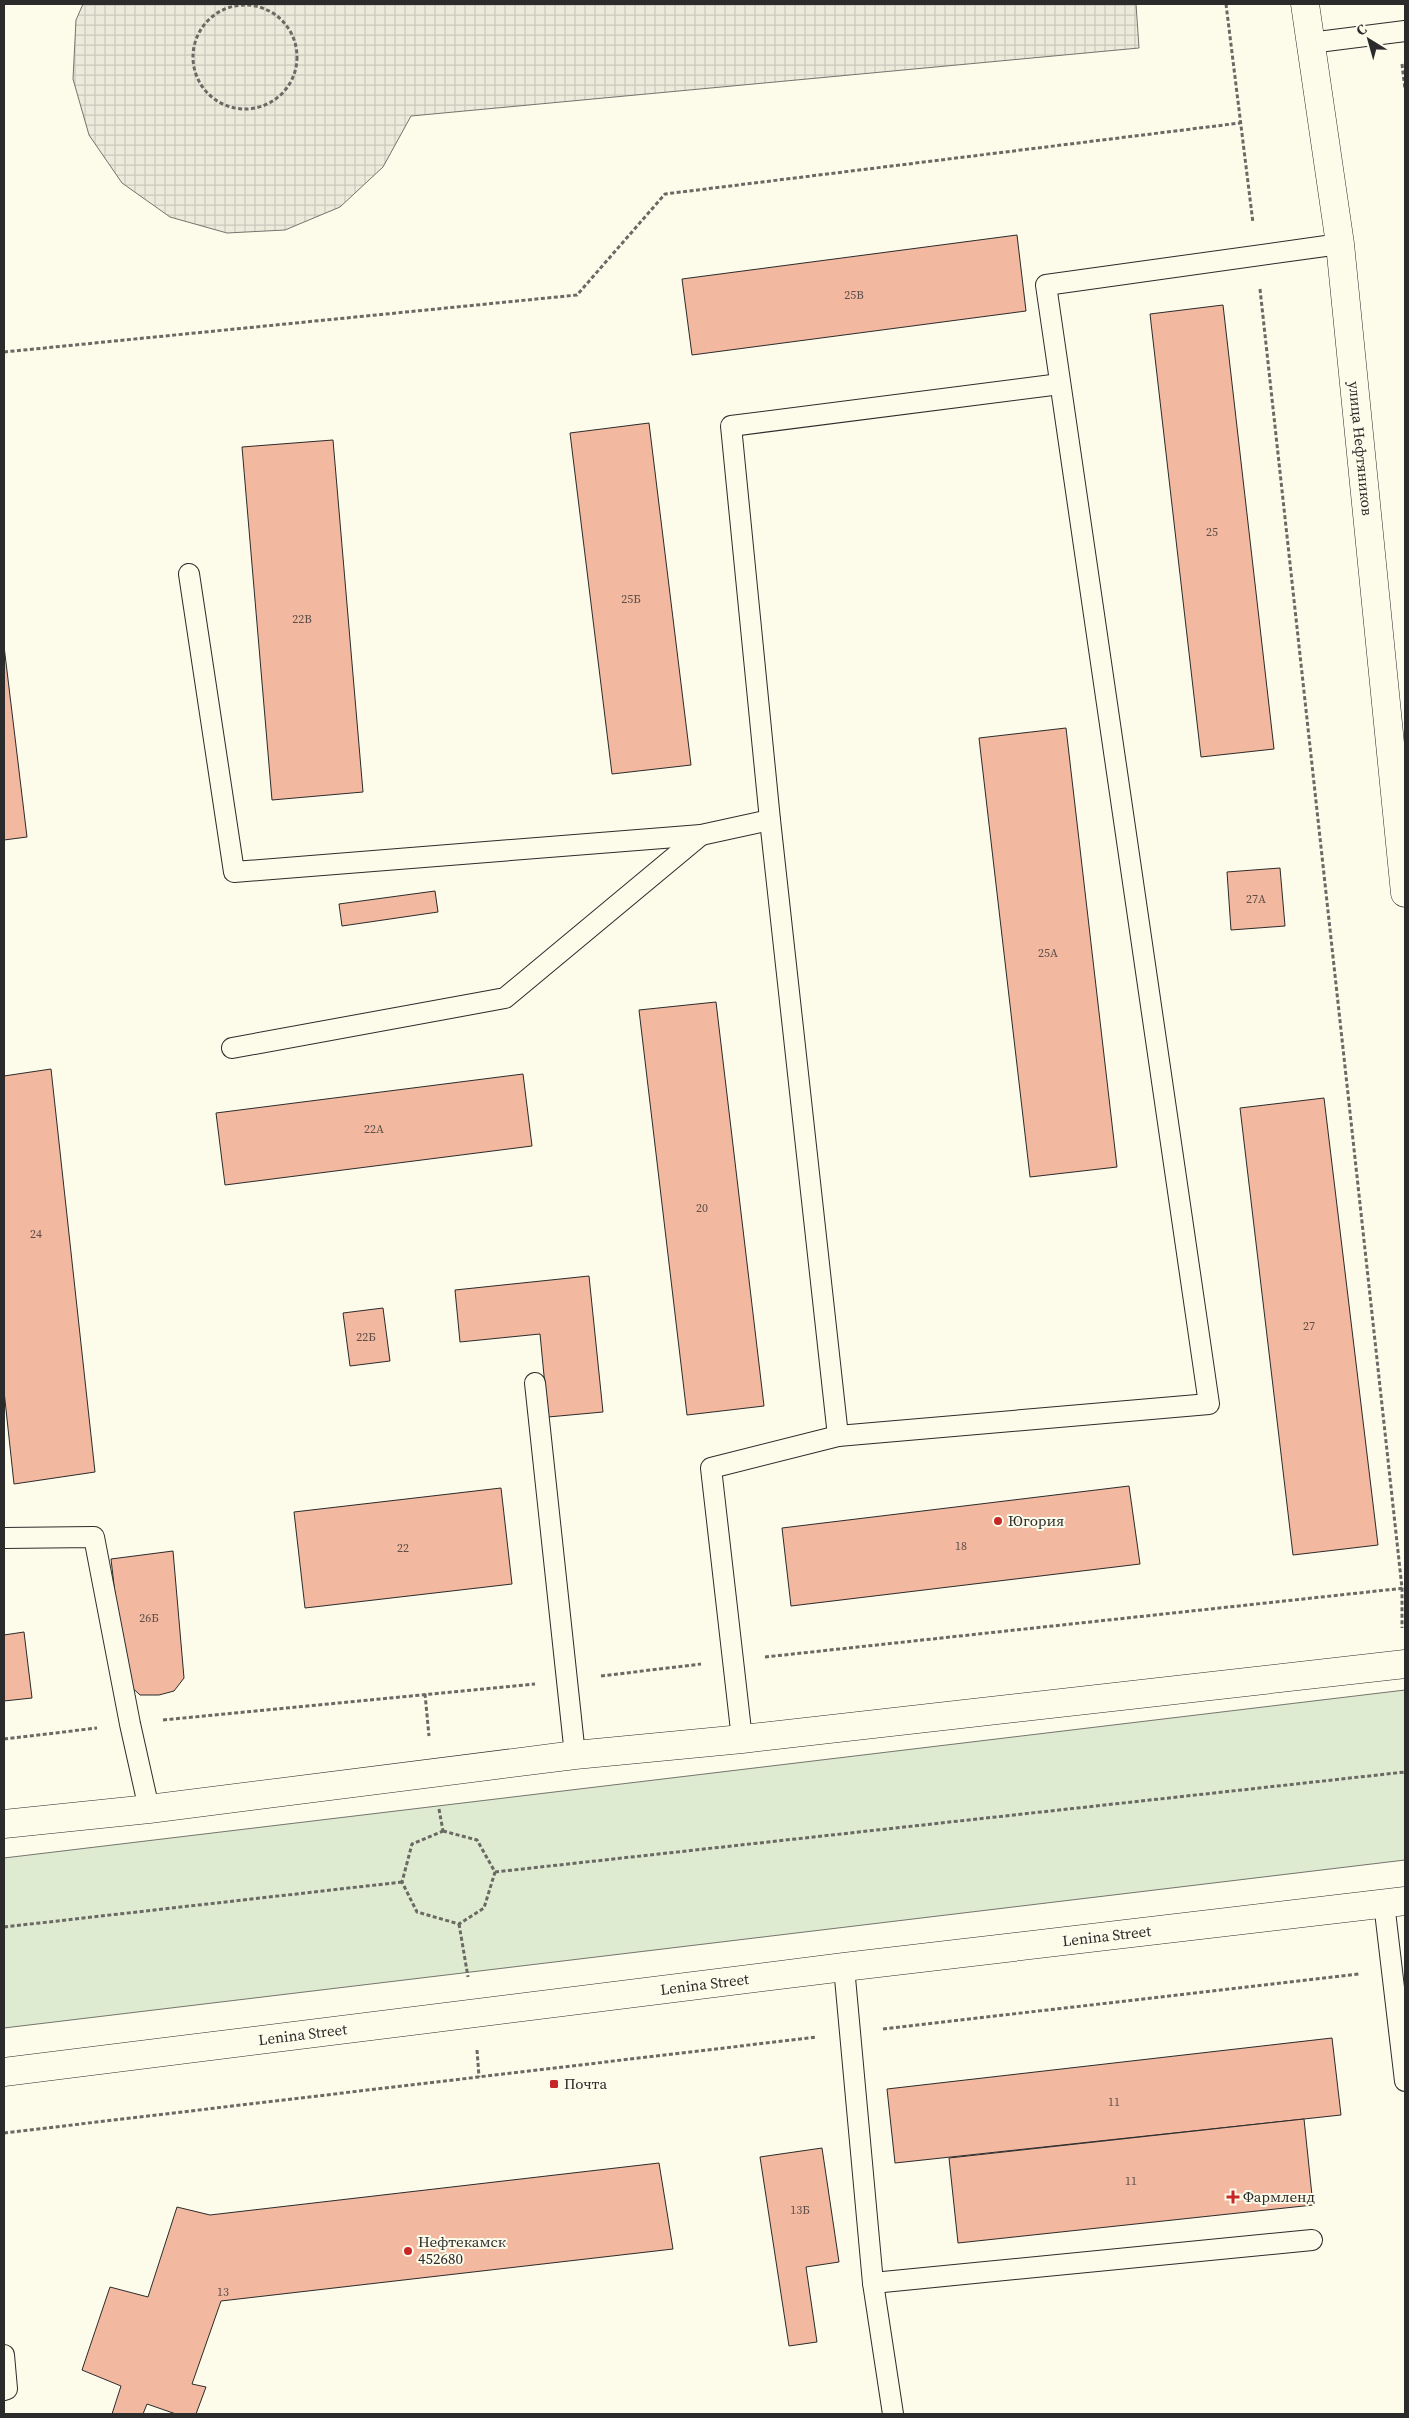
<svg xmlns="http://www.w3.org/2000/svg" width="1409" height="2418" font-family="'Source Serif 4',serif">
  <defs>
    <pattern id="plaza-grid" width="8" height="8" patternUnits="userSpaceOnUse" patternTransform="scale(1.25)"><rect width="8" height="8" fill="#eceadb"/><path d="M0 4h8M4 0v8" fill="none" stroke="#cbc9bc"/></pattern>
  </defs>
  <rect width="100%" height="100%" fill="#fdfbea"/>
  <!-- park -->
  <path fill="#deebd1" stroke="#74746e" d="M1405,1690V1860L4,2028V1858Z"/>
  <!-- plaza -->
  <path fill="url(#plaza-grid)" stroke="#74746e" d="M83,4H1136L1139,48L411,116L383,167L340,207L285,230L227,233L170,217L122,183L89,135L73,79L76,20Z"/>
  <!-- building -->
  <g fill="#f2b8a0" stroke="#2b2b2b">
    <path d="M1017,235L1026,311L692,355L682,279Z"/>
    <path d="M1223,305L1274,749L1201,757L1150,314Z"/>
    <path d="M649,423L691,765L612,774L570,433Z"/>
    <path d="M333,440L363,792L272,800L242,447Z"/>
    <path d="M4,646L27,837L4,840Z"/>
    <path d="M1066,728L1117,1167L1030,1177L979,738Z"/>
    <path d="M1280,868L1285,926L1231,930L1227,872Z"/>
    <path d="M435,891L438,912L342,926L339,904Z"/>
    <path d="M716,1002L764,1406L687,1415L639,1010Z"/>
    <path d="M51,1069L95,1472L14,1484L4,1391V1076Z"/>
    <path d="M523,1074L532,1146L225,1185L216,1113Z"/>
    <path d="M1324,1098L1378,1545L1293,1555L1240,1108Z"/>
    <path d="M589,1276L603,1412L548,1417L540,1334L460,1342L455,1290Z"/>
    <path d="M383,1308L390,1361L350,1366L343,1313Z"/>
    <path d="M1129,1486L1140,1564L791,1606L782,1528Z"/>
    <path d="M501,1488L512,1584L305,1608L294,1512Z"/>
    <path d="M173,1551L184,1678L174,1691L159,1695H140L125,1681L111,1559Z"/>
    <path d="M24,1632L32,1698L4,1701V1635Z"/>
    <path d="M1332,2038L1341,2115L895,2163L887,2089Z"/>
    <path d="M1304,2119L1313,2205L958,2243L949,2158Z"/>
    <path d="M822,2148L839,2262L806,2267L817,2342L789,2346L760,2157Z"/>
    <path d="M659,2163L673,2249L221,2301L192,2384L206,2387L196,2414H176L147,2404L143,2414H112L121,2386L82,2370L110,2287L148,2297L177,2207L210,2215Z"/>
  </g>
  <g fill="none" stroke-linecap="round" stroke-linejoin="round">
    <!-- lane casing -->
    <g stroke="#2b2b2b" stroke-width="22">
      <g id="lane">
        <path d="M1310,43L1405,31"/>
        <path d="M189,574L234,872L701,835L770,820"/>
        <path d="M232,1048L505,998L701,835"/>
        <path d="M535,1383L575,1755"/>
        <path d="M838,1436L770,820L731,426L1060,384"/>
        <path d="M4,1538L94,1537L130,1724L149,1809"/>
        <path d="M742,1739L711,1468L838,1436L1209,1404L1046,285L1340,244"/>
        <path d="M1384,1903L1405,2081"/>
        <path d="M844,1967L873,2283L893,2414"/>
        <path d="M873,2283L1312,2240"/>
        <path d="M4,2355L7,2389L4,2390"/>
      </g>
    </g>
    <!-- secondary casing -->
    <g stroke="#2b2b2b" stroke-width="29">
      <g id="secondary">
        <path id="s1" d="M1305,4L1340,244L1405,893"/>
        <path d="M4,1824L149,1809L575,1755L742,1739L1405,1664"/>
        <path id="s2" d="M4,2072L844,1967L1405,1901"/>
      </g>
    </g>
    <!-- path -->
    <g stroke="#6a6964" stroke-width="3" stroke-dasharray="4 2.5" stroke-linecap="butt">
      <path d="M1226,4L1253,223"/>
      <circle cx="245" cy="57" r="52"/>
      <path d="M1402,64L1405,89"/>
      <path d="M1260,289L1402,1588V1628"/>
      <path d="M4,352L577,295L665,194L1240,123"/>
      <path d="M765,1657L1405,1588"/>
      <path d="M601,1676L701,1664"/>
      <path d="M425,1694L429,1736"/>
      <path d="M163,1720L535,1684"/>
      <path d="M4,1739L97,1728"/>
      <path d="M439,1809L443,1831"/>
      <path d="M443,1831L477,1840L495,1872L484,1908L459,1924L417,1912L402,1882L412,1844Z"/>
      <path d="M495,1872L1405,1772"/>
      <path d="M459,1924L468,1977"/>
      <path d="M4,1927L402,1882"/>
      <path d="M883,2029L1359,1974"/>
      <path d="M477,2050L479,2077"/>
      <path d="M4,2133L817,2037"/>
    </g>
    <!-- lane -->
    <use href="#lane" stroke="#fdfbea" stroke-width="20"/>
    <!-- secondary -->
    <use href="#secondary" stroke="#fdfbea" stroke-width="28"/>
  </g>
  <!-- markers -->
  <g fill="#c62828" stroke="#fdfbea" stroke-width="2">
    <circle cx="998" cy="1521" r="5"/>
    <rect x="549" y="2079" width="10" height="10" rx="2.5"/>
    <path d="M1230.5 2189.5h5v5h5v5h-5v5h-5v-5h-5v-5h5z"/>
    <circle cx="408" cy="2251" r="5"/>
  </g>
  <g text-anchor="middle" stroke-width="4" stroke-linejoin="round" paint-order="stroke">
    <!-- number labels -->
    <g font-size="12" fill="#5d4e48">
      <text x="854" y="299">25В</text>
      <text x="1212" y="536">25</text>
      <text x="631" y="603">25Б</text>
      <text x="302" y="623">22В</text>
      <text x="1256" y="903">27А</text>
      <text x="1048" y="957">25А</text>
      <text x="374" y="1133">22А</text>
      <text x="702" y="1212">20</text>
      <text x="36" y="1238">24</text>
      <text x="1309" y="1330">27</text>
      <text x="366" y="1341">22Б</text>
      <text x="961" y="1550">18</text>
      <text x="403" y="1552">22</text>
      <text x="149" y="1622">26Б</text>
      <text x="1114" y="2106">11</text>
      <text x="1131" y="2185">11</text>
      <text x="800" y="2214">13Б</text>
      <text x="223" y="2296">13</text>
    </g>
    <!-- street labels -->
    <g font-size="15" fill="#2b2b2b" stroke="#fdfbea">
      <text dy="5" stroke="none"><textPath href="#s1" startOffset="448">улица Нефтяников</textPath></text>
      <text dy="5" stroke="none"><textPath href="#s2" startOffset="1111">Lenina Street</textPath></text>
      <text dy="5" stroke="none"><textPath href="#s2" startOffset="706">Lenina Street</textPath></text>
      <text dy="5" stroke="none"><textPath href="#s2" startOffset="301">Lenina Street</textPath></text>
    </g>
    <!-- poi labels -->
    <g font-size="15" fill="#2b2b2b" stroke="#fdfbea" text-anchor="start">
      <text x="1008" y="1526">Югория</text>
      <text x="564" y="2089">Почта</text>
      <text x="1243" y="2202">Фармленд</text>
      <text x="418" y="2247">Нефтекамск<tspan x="418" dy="17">452680</tspan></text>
    </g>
  </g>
  <!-- border -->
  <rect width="1409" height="2418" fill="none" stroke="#2b2b2b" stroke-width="10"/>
  <!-- north arrow -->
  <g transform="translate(1369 40) rotate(323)" stroke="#fdfbea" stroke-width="4" paint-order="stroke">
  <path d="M0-4L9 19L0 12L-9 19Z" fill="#2b2b2b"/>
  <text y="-8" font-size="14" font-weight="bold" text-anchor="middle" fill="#2b2b2b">С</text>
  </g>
</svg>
